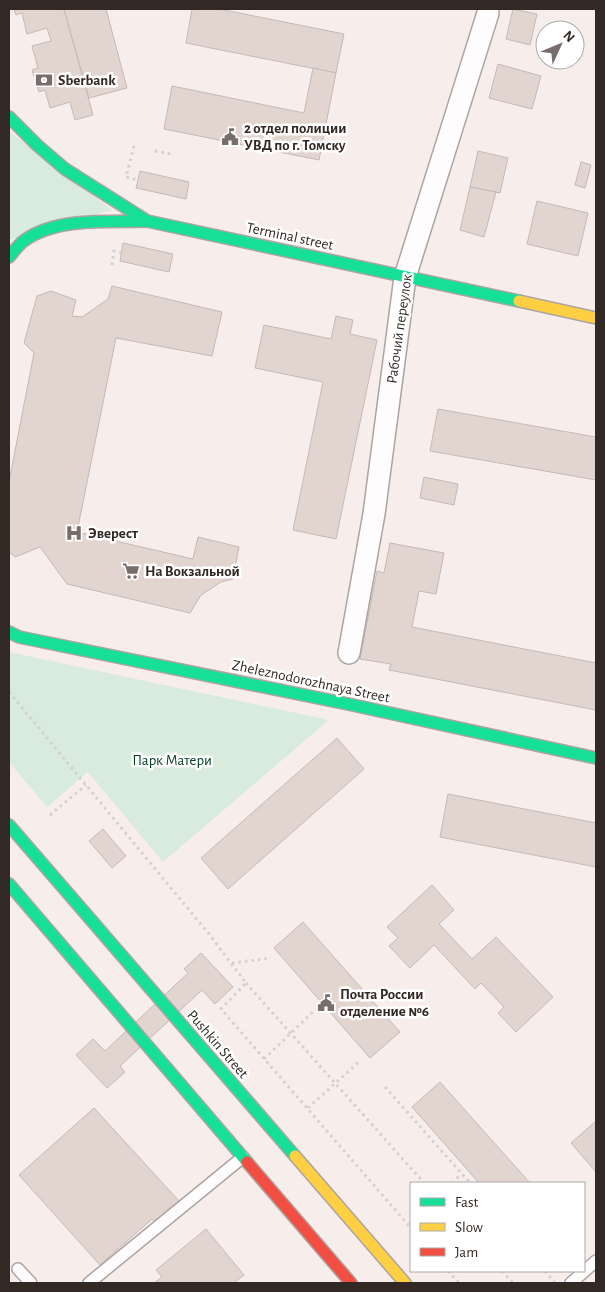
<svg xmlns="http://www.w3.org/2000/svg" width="605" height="1292" font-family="'Alegreya Sans',sans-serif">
  <rect width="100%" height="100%" fill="#f7eeeb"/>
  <!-- green -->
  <g fill="#d8ebdc">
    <path d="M9,131L112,210L9,240Z"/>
    <path d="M9,652L329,720L163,862L88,772L47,807L9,762Z"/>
  </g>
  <!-- building -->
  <g fill="#e2d5d0" stroke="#c3bab7">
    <path d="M14,9H64L93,115L75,120L70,102L50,108L45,90L39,92L32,70L38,68L32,46L51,41L47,28L27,34L22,13L16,15Z"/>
    <path d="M64,9H106L127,88L89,98Z"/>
    <path d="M192,9H219L344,34L336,73L186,43Z"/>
    <path d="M513,9L537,14L530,45L506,39Z"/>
    <path d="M498,64L541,76L532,109L489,98Z"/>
    <path d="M313,68L336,73L319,160L164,129L172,86L304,113Z"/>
    <path d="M478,151L508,158L500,193L470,187Z"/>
    <path d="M581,162L591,165L585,188L575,185Z"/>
    <path d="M140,171L189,182L186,199L136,188Z"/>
    <path d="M470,187L496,192L484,237L460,230Z"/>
    <path d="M537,201L588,213L578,256L527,244Z"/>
    <path d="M123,243L173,254L169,272L120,261Z"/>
    <path d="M112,286L222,312L212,356L116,338L77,532L193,559L198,537L239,547L233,579L221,582L201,595L190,613L67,584L40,547L15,557L9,552V482L34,353L24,343L37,296L51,291L76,300L72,316L82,317L108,299Z"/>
    <path d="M336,316L353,320L350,334L377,340L336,539L293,530L323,382L255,368L264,325L331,339Z"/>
    <path d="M438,409L596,437V480L430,451Z"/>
    <path d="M424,477L458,484L454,505L420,498Z"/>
    <path d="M390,543L444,553L436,594L419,591L412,627L596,663V659V710L389,670L391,664L360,659L377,571L384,573Z"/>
    <path d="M337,738L364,769L228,889L201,858Z"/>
    <path d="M448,794L596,823V867L440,837Z"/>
    <path d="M103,829L126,856L112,868L89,841Z"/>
    <path d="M432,885L454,910L439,924L472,959L496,937L553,997L516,1032L498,1013L504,1007L481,983L475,989L434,945L410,968L389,946L398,938L387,927Z"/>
    <path d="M303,922L400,1032L370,1058L274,948Z"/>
    <path d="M201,953L233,987L215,1004L202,990L120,1066L125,1072L107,1088L76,1055L93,1039L105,1051L188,973L184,969Z"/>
    <path d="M440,1082L530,1183H479L412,1107Z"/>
    <path d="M94,1108L179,1201L155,1222L152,1219L100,1265L19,1175Z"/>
    <path d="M596,1121V1172L571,1143Z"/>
    <path d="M206,1229L244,1275L234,1283H154L162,1277L156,1270Z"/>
  </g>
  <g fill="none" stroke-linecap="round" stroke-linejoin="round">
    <!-- lane casing -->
    <g stroke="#aca4a1" stroke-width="14">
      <g id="lane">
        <path d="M18,1269L31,1283"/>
        <path d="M89,1283L243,1157"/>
        <path d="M571,1283L596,1261"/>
      </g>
    </g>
    <!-- street casing -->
    <g stroke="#aca4a1" stroke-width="24">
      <path id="street" d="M349,653L374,514L405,277L488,13"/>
    </g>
    <!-- fast casing -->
    <g stroke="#aca4a1" stroke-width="14">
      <g id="fast">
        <path d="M9,117L37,145L65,169L147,221L519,301"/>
        <path d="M9,257C14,251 19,244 25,240C57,217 110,222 147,221"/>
        <path d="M9,632L19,637L348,704L596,758"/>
        <path d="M9,825L295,1156"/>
        <path d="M9,884L247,1162"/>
      </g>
    </g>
    <!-- slow casing -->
    <g stroke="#aca4a1" stroke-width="14">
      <g id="slow">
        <path d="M519,301L596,318"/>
        <path d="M295,1156L405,1283"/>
      </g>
    </g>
    <!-- jam casing -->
    <g stroke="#aca4a1" stroke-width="14">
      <path id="jam" d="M247,1162L351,1283"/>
    </g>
    <!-- path -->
    <g stroke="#d4d0cf" stroke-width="3" stroke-dasharray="2.5 4" stroke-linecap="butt">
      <path d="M134,146L126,177L138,180"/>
      <path d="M155,151L171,154"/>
      <path d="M112,265L114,251L122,253"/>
      <path d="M9,692L209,934L246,983L221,1009L411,1228"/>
      <path d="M50,815L86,785"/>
      <path d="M232,963L271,958"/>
      <path d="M246,983L424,1183"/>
      <path d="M264,1059L316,1009"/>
      <path d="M385,1087L470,1183"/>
      <path d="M308,1108L361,1060"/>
      <path d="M452,1183L461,1174"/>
      <path d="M448,1271L459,1283"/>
      <path d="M502,1271L513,1283"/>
      <path d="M545,1271L555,1283"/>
    </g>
    <!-- lane -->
    <use href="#lane" stroke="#fefcfc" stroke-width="11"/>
    <!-- street -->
    <use href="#street" stroke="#fefcfc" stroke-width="21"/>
    <!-- fast -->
    <use href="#fast" stroke="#16e098" stroke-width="11"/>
    <!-- slow -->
    <use href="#slow" stroke="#ffcf43" stroke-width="11"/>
    <!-- jam -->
    <use href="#jam" stroke="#f24e42" stroke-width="11"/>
  </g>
  <!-- icons -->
  <defs>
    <g id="bank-bare" transform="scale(1.35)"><path d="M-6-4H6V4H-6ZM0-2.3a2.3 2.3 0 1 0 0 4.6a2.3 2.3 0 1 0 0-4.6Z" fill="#776d6a" stroke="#fff" stroke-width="2.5" paint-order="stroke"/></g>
    <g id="civic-bare" transform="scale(1.35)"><path d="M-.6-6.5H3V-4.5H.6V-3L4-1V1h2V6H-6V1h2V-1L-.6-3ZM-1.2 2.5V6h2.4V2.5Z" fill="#776d6a" stroke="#fff" stroke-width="2.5" paint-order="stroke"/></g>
    <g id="hospital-bare" transform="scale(1.35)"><path d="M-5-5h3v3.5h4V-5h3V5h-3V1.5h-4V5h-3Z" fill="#776d6a" stroke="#fff" stroke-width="2.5" paint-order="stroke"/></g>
    <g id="supermarket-bare" transform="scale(1.35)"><path d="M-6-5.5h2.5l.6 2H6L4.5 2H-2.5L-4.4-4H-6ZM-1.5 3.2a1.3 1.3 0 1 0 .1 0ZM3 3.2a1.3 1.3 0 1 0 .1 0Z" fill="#776d6a" stroke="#fff" stroke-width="2.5" paint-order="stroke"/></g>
  </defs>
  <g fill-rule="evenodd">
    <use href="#bank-bare" x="44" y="80"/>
    <use href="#civic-bare" x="230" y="137"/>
    <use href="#hospital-bare" x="74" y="533"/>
    <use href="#supermarket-bare" x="131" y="571"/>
    <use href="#civic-bare" x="326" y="1003"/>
  </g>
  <g text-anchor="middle" stroke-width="5" stroke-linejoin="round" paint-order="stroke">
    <!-- poi labels -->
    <g font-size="15" font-weight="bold" fill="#322824" stroke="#fff" text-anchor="start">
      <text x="58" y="85">Sberbank</text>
      <text x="244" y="133">2 отдел полиции<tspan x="244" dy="17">УВД по г. Томску</tspan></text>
      <text x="88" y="538">Эверест</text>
      <text x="145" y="576">На Вокзальной</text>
      <text x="340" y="999">Почта России<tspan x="340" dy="17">отделение №6</tspan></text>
    </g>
    <!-- street labels -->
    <g font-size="15" fill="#322824" stroke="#fff">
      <text transform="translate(290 236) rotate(12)" y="5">Terminal street</text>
      <text transform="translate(399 329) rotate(-82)" y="5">Рабочий переулок</text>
      <text transform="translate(311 681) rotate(12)" y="5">Zheleznodorozhnaya Street</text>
      <text transform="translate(218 1044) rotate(49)" y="5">Pushkin Street</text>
    </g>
    <!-- park labels -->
    <g font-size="15" fill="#013b22" stroke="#fff">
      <text x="172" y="765">Парк Матери</text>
    </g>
  </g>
  <!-- border -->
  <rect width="605" height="1292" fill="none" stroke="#322824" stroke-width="20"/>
  <!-- legend -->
  <rect x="410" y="1182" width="175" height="90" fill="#ffffff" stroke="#ada9a7"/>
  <rect x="420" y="1198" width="25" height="8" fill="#16e098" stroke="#ada9a7"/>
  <text x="455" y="1207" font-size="15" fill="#322824">Fast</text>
  <rect x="420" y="1223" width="25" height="8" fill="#ffcf43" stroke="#ada9a7"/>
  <text x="455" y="1232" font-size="15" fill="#322824">Slow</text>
  <rect x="420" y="1248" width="25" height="8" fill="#f24e42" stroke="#ada9a7"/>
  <text x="455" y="1257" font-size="15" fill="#322824">Jam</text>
  <!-- north arrow -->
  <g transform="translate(560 45) rotate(46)"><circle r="24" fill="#ffffff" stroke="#ada9a7"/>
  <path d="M0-4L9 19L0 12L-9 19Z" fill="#776d6a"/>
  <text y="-8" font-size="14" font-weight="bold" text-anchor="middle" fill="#322824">N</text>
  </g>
</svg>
